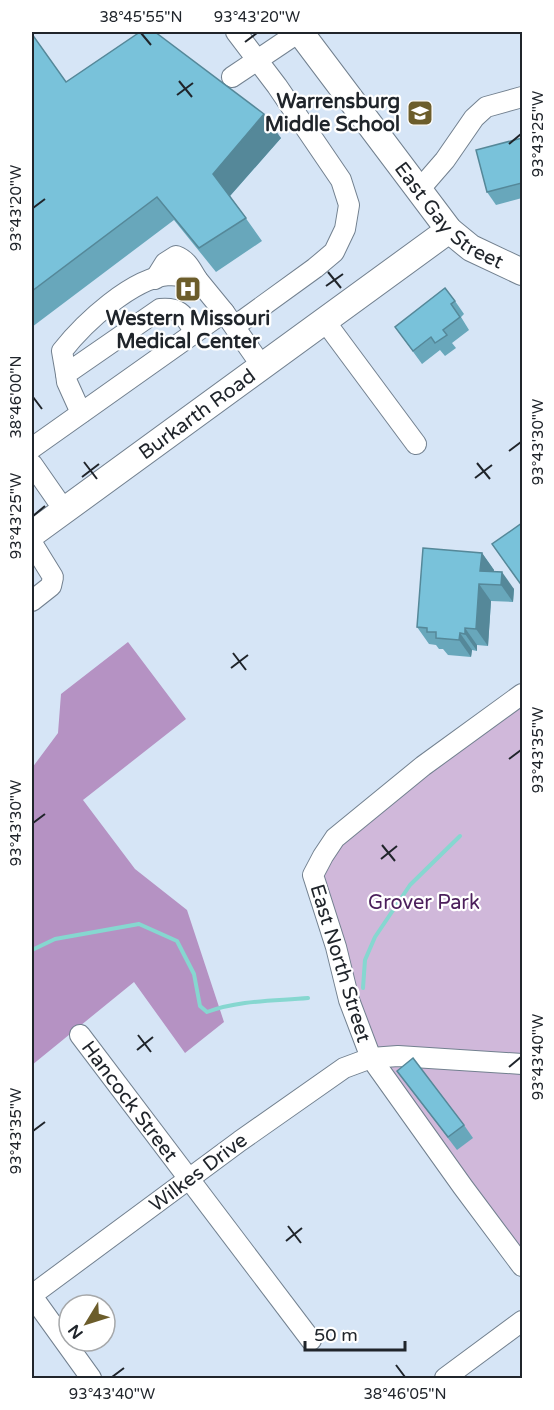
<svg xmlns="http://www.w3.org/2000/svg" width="554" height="1410" font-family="'Varela Round',sans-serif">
  <rect width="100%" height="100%" fill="#d6e5f6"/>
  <!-- green -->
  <path fill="#d0b8da" d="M522,700V1254L371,1058L322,903L323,856Z"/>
  <!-- forest -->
  <path fill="#b592c3" d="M128,642L186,719L83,800L135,869L187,910L224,1022L185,1053L134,982L32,1065V768L58,733L61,694Z"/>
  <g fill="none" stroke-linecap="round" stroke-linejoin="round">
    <!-- stream -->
    <g stroke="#86d7d0" stroke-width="4">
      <path d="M32,950L55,939L139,924L177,941L194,974L200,1006L207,1012C239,1000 275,1001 308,998"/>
      <path d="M363,988L365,960L375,937L410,885L460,836"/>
    </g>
    <!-- minor casing -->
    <g stroke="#72808f" stroke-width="22">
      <g id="minor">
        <path d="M232,77L299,32"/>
        <path d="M419,190L445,160L474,118L486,107L522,97"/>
        <path d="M155,279L165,263L176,256C187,260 191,269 197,279"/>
        <path d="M324,320L416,444"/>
        <path d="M235,326L315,268L334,252L345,229L349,205L341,180L277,86L236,32"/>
        <path d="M66,374L62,351C84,323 132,278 169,275C177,275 188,278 197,279L224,312"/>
        <path d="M81,413L67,382L66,374L160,309C181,307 184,316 195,332"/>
        <path d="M32,448L224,312L261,365"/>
        <path d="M32,464L64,510"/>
        <path d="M32,543L53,577L51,586L32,601"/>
        <path d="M522,694L423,766L335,838L323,856L313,875L336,947L349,1000L371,1058L463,1187L522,1266"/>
        <path d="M80,1035L311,1340"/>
        <path d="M32,1295L240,1141L344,1068L371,1058L398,1056L522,1064"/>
        <path d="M32,1296L91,1378"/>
        <path d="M445,1378L522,1321"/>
      </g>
    </g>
    <!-- major casing -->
    <g stroke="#72808f" stroke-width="28">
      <g id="major">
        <path id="s1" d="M300,32L449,230L471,248L522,272"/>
        <path id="s2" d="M32,534L449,230"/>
      </g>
    </g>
    <!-- minor -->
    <use href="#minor" stroke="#fff" stroke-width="20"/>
    <!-- major -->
    <use href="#major" stroke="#fff" stroke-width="26"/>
  </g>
  <!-- wall -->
  <g fill="#68a7bb">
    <path d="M32,34L66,82L281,138L230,196L262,241L216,272L174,220L32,327Z"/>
    <path d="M522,138V198L496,205L487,192Z"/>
    <path d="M455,301L464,314L461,317L469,330L452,343L456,348L445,356L440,350L422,364L395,327Z"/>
    <path d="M482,553L494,570L493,572L514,589L513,602L491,601L488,646L477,645V651L472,650L471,657L448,655L443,649H439L436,645L429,644L417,627Z"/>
    <path d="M397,1071L464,1125L473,1138L457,1150Z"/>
  </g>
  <!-- shaded-wall -->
  <g fill="#589">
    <path d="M264,114L281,138L229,197L213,174Z"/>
    <path d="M482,553L494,570L492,585L480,571Z"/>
    <path d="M502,572L514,589L513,602L501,585Z"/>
    <path d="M479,584L491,601L488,646L476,629Z"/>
    <path d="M465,628L477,645V651L465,634Z"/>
    <path d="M460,633L472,650L471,657L459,640Z"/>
  </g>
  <!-- building -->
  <g fill="#79c2da" stroke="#589" stroke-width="1.5">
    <path d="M140,32H155L264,114L213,174L246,218L199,248L157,197L32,291V34L66,82Z"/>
    <path d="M522,138V183L487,192L476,150Z"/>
    <path d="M445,288L455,301L451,304L460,317L443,330L447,335L435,343L431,337L413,351L395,327Z"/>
    <path d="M522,523V586L492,544Z"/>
    <path d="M423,548L482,553L480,571L502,572L501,585L479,584L476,629L465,628V634L460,633L459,640L436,638V632H427V628L417,627Z"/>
    <path d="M413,1058L464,1125L448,1137L397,1071Z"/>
  </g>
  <!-- ticks -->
  <path fill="none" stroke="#20252b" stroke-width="2" d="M141,33L151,45M245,42L257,33M179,81L192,97M177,95L193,83M509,144L521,134M33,208L45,199M328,272L341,288M326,286L343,274M33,397L42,409M509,451L521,442M84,462L97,479M477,463L490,479M82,477L99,464M475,478L492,465M33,516L45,506M233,653L246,670M231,668L248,655M509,759L521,750M33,823L45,814M382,845L395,861M381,859L397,846M138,1035L151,1052M137,1050L153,1037M509,1067L521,1057M33,1131L45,1122M288,1226L301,1243M286,1241L302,1228M396,1365L405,1377M112,1377L124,1368"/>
  <!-- icons -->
  <defs>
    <g id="school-square" transform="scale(1.35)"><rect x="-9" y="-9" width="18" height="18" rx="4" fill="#6c5d2b" stroke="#fff"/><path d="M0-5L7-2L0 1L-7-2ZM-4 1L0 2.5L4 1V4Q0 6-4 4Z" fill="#fff"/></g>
    <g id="hospital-square" transform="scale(1.35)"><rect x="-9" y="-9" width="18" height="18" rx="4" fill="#6c5d2b" stroke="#fff"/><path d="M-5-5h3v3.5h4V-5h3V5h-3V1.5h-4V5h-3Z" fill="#fff"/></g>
  </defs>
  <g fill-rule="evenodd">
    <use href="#school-square" x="420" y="113"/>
    <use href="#hospital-square" x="188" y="289"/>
  </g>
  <g text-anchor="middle" stroke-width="4.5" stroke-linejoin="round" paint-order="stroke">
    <!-- poi labels -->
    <g font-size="20" font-weight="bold" fill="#20252b" stroke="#fff" text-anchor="end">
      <text x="400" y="108">Warrensburg<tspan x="400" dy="23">Middle School</tspan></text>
      <text x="188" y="325" text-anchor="middle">Western Missouri<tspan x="188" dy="23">Medical Center</tspan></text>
    </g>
    <!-- street labels -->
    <g font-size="20" fill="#20252b" stroke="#fff">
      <text dy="7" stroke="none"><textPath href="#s1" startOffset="238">East Gay Street</textPath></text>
      <text dy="7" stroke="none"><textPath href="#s2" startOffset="204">Burkarth Road</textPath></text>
      <text transform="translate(341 963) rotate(73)" y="7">East North Street</text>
      <text transform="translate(130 1101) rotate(53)" y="7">Hancock Street</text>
      <text transform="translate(198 1172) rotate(-37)" y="7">Wilkes Drive</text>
    </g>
    <!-- park labels -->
    <g font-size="20" fill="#4c205c" stroke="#fff">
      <text x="424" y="909">Grover Park</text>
    </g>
  </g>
  <!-- border -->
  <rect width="554" height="1410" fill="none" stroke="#ffffff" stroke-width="66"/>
  <!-- north arrow -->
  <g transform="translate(87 1323) rotate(232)"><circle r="28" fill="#ffffff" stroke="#a6a8aa" stroke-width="1.5"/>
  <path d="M0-4.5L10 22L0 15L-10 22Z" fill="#6c5d2b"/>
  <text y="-9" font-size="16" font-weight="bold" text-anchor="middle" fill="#20252b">N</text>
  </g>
  <!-- scale -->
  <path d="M305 1341v9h100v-9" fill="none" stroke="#20252b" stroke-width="3"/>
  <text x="314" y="1341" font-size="18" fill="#20252b" stroke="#ffffff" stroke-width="4.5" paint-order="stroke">50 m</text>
  <rect x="33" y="33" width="488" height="1344" fill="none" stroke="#20252b" stroke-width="2"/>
  <g font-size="15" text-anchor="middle" fill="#20252b">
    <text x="141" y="22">38°45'55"N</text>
    <text x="257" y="22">93°43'20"W</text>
    <text transform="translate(538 134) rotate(-90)" y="5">93°43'25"W</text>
    <text transform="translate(16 208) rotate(-90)" y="5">93°43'20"W</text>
    <text transform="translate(16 397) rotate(-90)" y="5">38°46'00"N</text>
    <text transform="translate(538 442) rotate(-90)" y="5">93°43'30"W</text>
    <text transform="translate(16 516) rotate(-90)" y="5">93°43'25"W</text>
    <text transform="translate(538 750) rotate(-90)" y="5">93°43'35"W</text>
    <text transform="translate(16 823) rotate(-90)" y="5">93°43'30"W</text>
    <text transform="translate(538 1057) rotate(-90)" y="5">93°43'40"W</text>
    <text transform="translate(16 1131) rotate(-90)" y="5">93°43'35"W</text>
    <text x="112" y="1399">93°43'40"W</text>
    <text x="405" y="1399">38°46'05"N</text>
  </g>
</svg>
